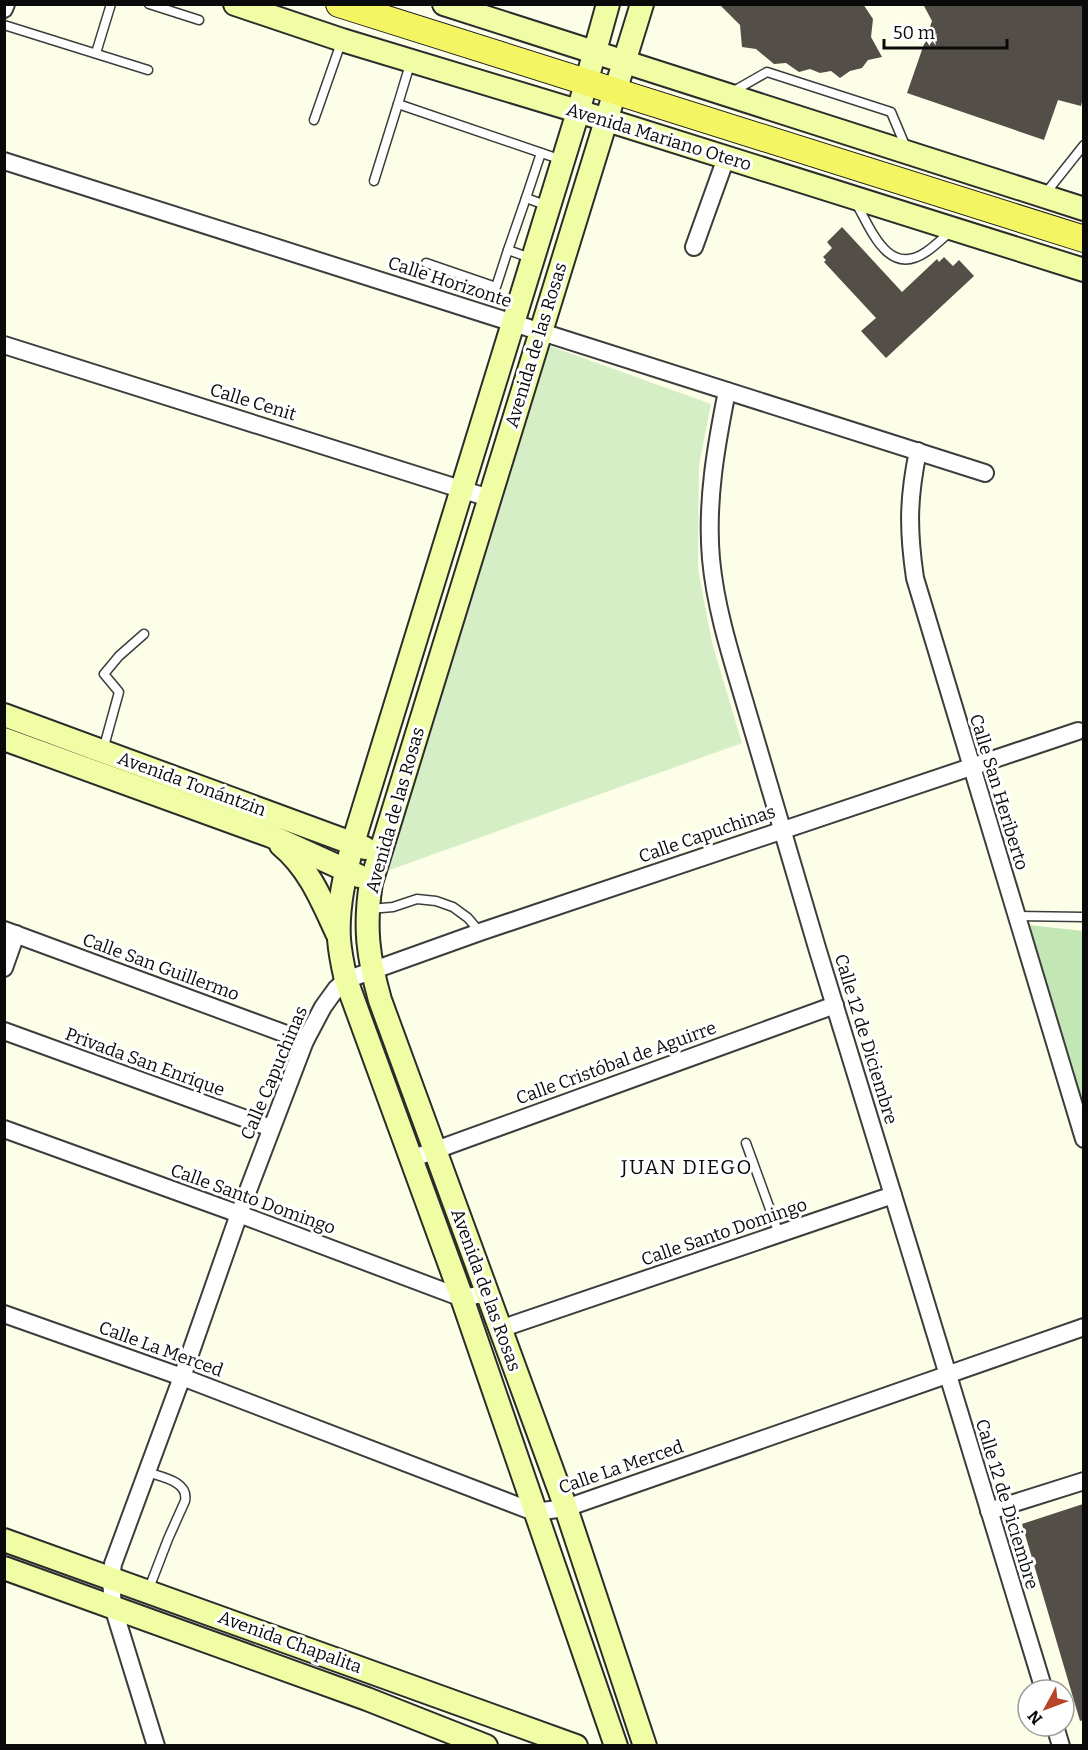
<svg xmlns="http://www.w3.org/2000/svg" width="1088" height="1750" font-family="Bitter,serif">
  <rect width="100%" height="100%" fill="#fdfee8"/>
  <!-- green -->
  <path fill="#c2e7b4" d="M1029,925L1083,931V1103Z"/>
  <!-- pitch -->
  <path fill="#d6eec6" d="M547,345L711,404L699,465L698,569L712,643L742,743L387,871Z"/>
  <!-- building -->
  <g fill="#534e47">
    <path d="M719,4H863L873,19L871,37L882,57L868,60L862,68L850,71L840,78L831,71L820,73L810,69L799,72L786,63L774,64L756,49L742,47L740,25Z"/>
    <path d="M923,4H1083V97L1081,106L1058,100L1044,140L907,93L932,21Z"/>
    <path d="M842,227L902,292L937,259L939,262L944,257L953,266L959,260L974,276L886,358L861,331L876,318L824,262L826,260L823,257L832,248L827,242Z"/>
    <path d="M1083,1504V1720L1080,1721L1022,1524Z"/>
  </g>
  <g fill="none" stroke-linecap="round" stroke-linejoin="round">
    <!-- lane casing -->
    <g stroke="#3d3d3d" stroke-width="11">
      <g id="lane">
        <path d="M149,4L199,20"/>
        <path d="M4,25L148,70"/>
        <path d="M96,53L111,4"/>
        <path d="M411,61L398,104L562,160"/>
        <path d="M732,92L767,72L891,112L907,150"/>
        <path d="M314,120L342,40"/>
        <path d="M541,153L526,198L548,206"/>
        <path d="M374,181L398,104"/>
        <path d="M1045,194L1084,145"/>
        <path d="M526,198L508,250L533,259"/>
        <path d="M856,203C871,229 888,278 926,252C935,246 943,238 951,231"/>
        <path d="M426,263L496,287L508,250"/>
        <path d="M103,750L119,692L104,674L119,656L144,634"/>
        <path d="M370,909L393,907L417,899L436,901L453,907L468,918L480,932"/>
        <path d="M1017,916L1084,917"/>
        <path d="M746,1143L779,1234"/>
        <path d="M147,1472C161,1477 189,1481 185,1501L168,1539L148,1591"/>
      </g>
    </g>
    <!-- street casing -->
    <g stroke="#3d3d3d" stroke-width="20">
      <g id="street">
        <path d="M4,9L6,4"/>
        <path d="M4,161L985,473"/>
        <path d="M694,247L726,158"/>
        <path d="M4,345L489,498"/>
        <path d="M727,391C716,446 706,502 711,559C716,613 734,665 749,717C772,795 795,873 818,951C894,1197 969,1444 1044,1690"/>
        <path d="M918,451C908,499 908,530 915,578L1084,1139"/>
        <path d="M4,930L305,1041"/>
        <path d="M4,968L16,934"/>
        <path d="M4,1031L271,1128"/>
        <path d="M4,1129L239,1214L462,1298L488,1293"/>
        <path d="M411,1159L835,1005"/>
        <path d="M4,1314L182,1377L534,1512L566,1508L1084,1327"/>
        <path d="M500,1329L893,1195"/>
        <path d="M989,1511L1084,1481"/>
        <path d="M1055,1726L1061,1746"/>
        <path d="M156,1746L113,1607L111,1579L113,1564L182,1377L239,1214L305,1041L323,1007L336,989L346,980L480,932L1078,731"/>
      </g>
    </g>
    <!-- secondary casing -->
    <g stroke="#2c2c2c" stroke-width="26">
      <g id="secondary">
        <path d="M235,4L342,40L607,120L1084,270"/>
        <path d="M444,4L1084,209"/>
        <path d="M608,4L578,112L353,843C345,874 337,907 339,939C340,953 343,967 346,980L462,1298L616,1746"/>
        <path d="M642,4L371,883C364,927 368,957 380,1000L566,1508L645,1746"/>
        <path d="M4,715L365,848"/>
        <path d="M4,739L271,836L359,876"/>
        <path d="M281,845C309,868 322,901 337,933"/>
        <path d="M4,1540L576,1746"/>
        <path d="M4,1568L367,1699L486,1746"/>
      </g>
    </g>
    <!-- primary casing -->
    <g stroke="#1b1b1b" stroke-width="28">
      <path id="primary" d="M339,4L1084,239"/>
    </g>
    <!-- lane -->
    <use href="#lane" stroke="#fff" stroke-width="8"/>
    <!-- street -->
    <use href="#street" stroke="#fff" stroke-width="16"/>
    <!-- secondary -->
    <use href="#secondary" stroke="#f1fda5" stroke-width="22"/>
    <!-- primary -->
    <use href="#primary" stroke="#f4f562" stroke-width="26"/>
  </g>
  <g text-anchor="middle" stroke-width="6" stroke-linejoin="round" paint-order="stroke">
    <!-- street labels -->
    <g font-size="18" fill="#0a0a0a" stroke="#fff">
      <text transform="translate(659 137) rotate(17)" y="6">Avenida Mariano Otero</text>
      <text transform="translate(450 282) rotate(18)" y="6">Calle Horizonte</text>
      <text transform="translate(536 345) rotate(-73)" y="6">Avenida de las Rosas</text>
      <text transform="translate(253 402) rotate(17)" y="6">Calle Cenit</text>
      <text transform="translate(192 784) rotate(20)" y="6">Avenida Tonántzin</text>
      <text transform="translate(999 792) rotate(73)" y="6">Calle San Heriberto</text>
      <text transform="translate(395 810) rotate(-74)" y="6">Avenida de las Rosas</text>
      <text transform="translate(707 834) rotate(-19)" y="6">Calle Capuchinas</text>
      <text transform="translate(161 967) rotate(20)" y="6">Calle San Guillermo</text>
      <text transform="translate(866 1039) rotate(73)" y="6">Calle 12 de Diciembre</text>
      <text transform="translate(145 1062) rotate(20)" y="6">Privada San Enrique</text>
      <text transform="translate(616 1063) rotate(-20)" y="6">Calle Cristóbal de Aguirre</text>
      <text transform="translate(274 1073) rotate(-67)" y="6">Calle Capuchinas</text>
      <text transform="translate(253 1199) rotate(20)" y="6">Calle Santo Domingo</text>
      <text transform="translate(724 1232) rotate(-19)" y="6">Calle Santo Domingo</text>
      <text transform="translate(486 1290) rotate(70)" y="6">Avenida de las Rosas</text>
      <text transform="translate(161 1349) rotate(20)" y="6">Calle La Merced</text>
      <text transform="translate(621 1467) rotate(-19)" y="6">Calle La Merced</text>
      <text transform="translate(1007 1504) rotate(73)" y="6">Calle 12 de Diciembre</text>
      <text transform="translate(290 1642) rotate(20)" y="6">Avenida Chapalita</text>
    </g>
    <!-- neighbourhood labels -->
    <g font-size="20" letter-spacing="1.5" fill="#0a0a0a" stroke="#fff">
      <text x="687" y="1174">JUAN DIEGO</text>
    </g>
  </g>
  <!-- border -->
  <rect width="1088" height="1750" fill="none" stroke="#0a0a0a" stroke-width="12"/>
  <!-- north arrow -->
  <g transform="translate(1046 1708) rotate(229)"><circle r="28" fill="#ffffff" stroke="#9d9d9d" stroke-width="1.5"/>
  <path d="M0-4.5L10 22L0 15L-10 22Z" fill="#b64427"/>
  <text y="-9" font-size="16" font-weight="bold" text-anchor="middle" fill="#0a0a0a">N</text>
  </g>
  <!-- scale -->
  <path d="M884 39v9h123v-9" fill="none" stroke="#0a0a0a" stroke-width="3"/>
  <text x="893" y="39" font-size="18" fill="#0a0a0a" stroke="#ffffff" stroke-width="4.5" paint-order="stroke">50 m</text>
</svg>
